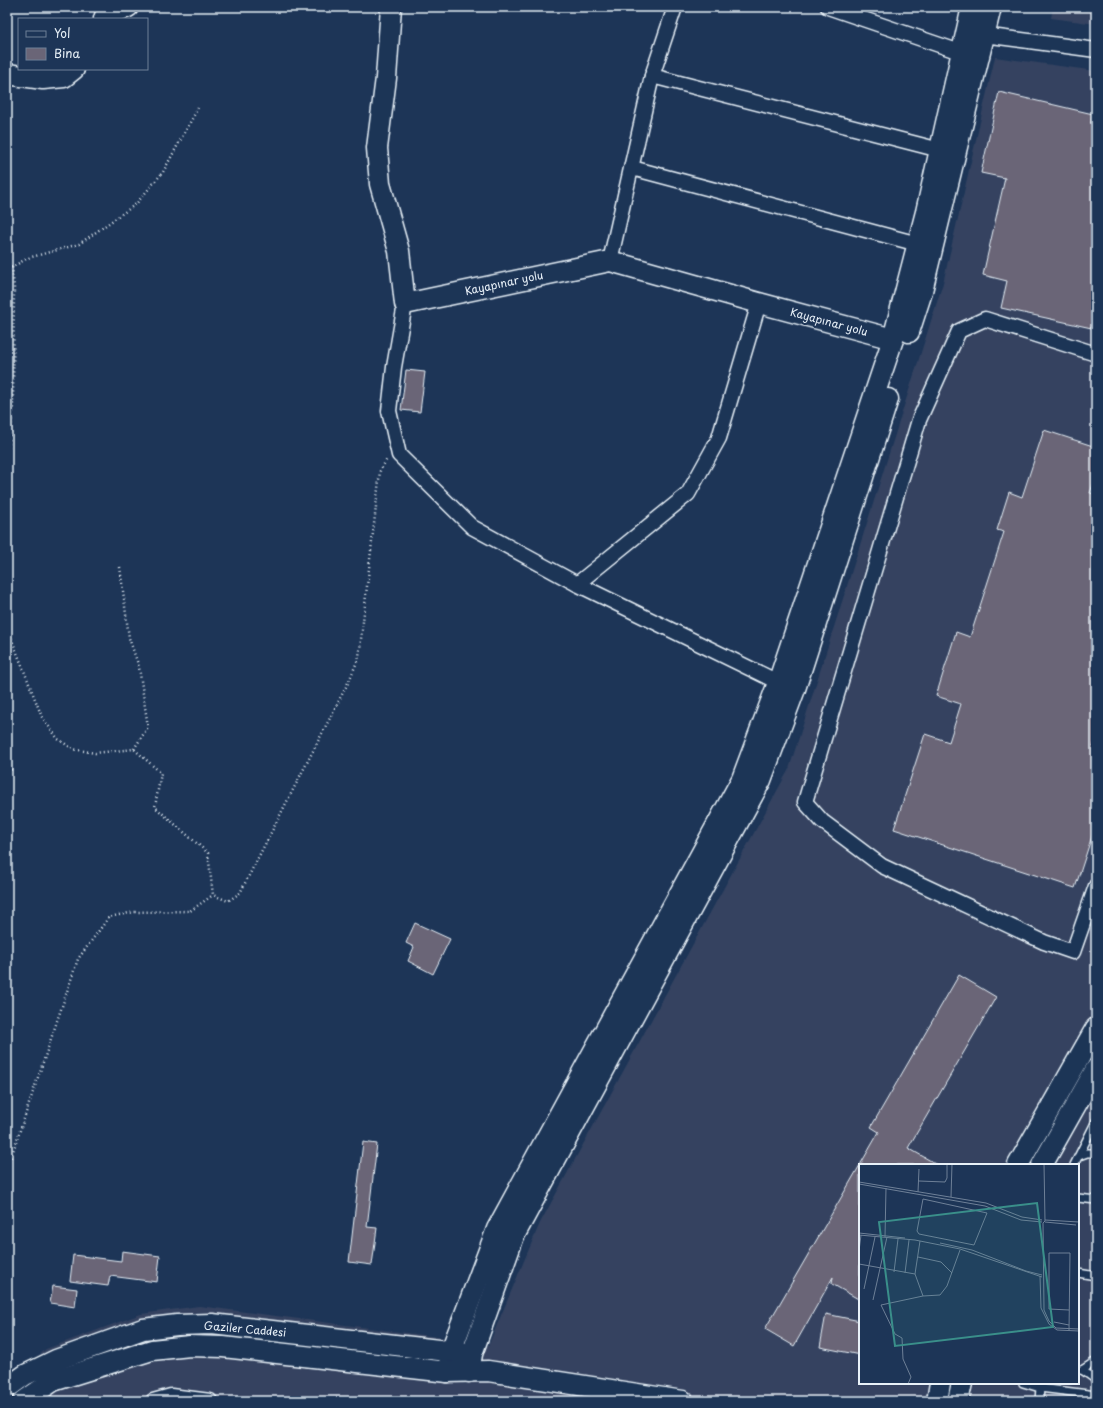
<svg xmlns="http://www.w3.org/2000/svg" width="1103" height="1408" font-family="'Playpen Sans',sans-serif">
  <rect width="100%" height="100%" fill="#1d3557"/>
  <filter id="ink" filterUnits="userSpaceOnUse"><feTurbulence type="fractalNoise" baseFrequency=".025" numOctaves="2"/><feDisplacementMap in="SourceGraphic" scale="8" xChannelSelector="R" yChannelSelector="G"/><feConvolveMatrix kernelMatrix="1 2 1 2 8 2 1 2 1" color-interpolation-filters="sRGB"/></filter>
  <g filter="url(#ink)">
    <!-- built -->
    <g fill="#344361" fill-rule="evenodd">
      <path d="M1053,7H1096V24L1051,18Z"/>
      <path d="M995,57L1096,71V1401H7V1384L46,1349L141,1314L199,1306L446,1338L488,1346L540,1223L789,769L943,283ZM860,1165H1078V1383H860Z"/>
    </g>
    <!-- building -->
    <g fill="#6a6577" stroke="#e8f1f8">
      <path d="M999,92L1093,114L1091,123L1096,124V329L1001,308L1007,281L983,275L1005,178L981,173Z"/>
      <path d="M406,370L425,372L420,412L401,410Z"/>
      <path d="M1044,430L1096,447V476L1090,493L1096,494V738L1093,747L1096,748V824L1075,888L894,829L925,734L949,742L961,704L936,696L956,632L970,637L1004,532L997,530L1009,492L1022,497Z"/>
      <path d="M415,923L450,939L433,974L408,961L414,947L406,943Z"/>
      <path d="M959,975L996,997L908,1148L938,1165H860L879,1132L871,1127Z"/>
      <path d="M363,1142L377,1144L367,1227L377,1228L372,1265L349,1262Z"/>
      <path d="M860,1165V1300L832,1284L833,1277L794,1346L765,1329Z"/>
      <path d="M122,1251L160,1256L157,1282L110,1276L108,1286L70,1281L73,1255L121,1261Z"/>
      <path d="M53,1286L77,1289L75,1307L50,1303Z"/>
      <path d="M826,1314L860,1321V1355L820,1347Z"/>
    </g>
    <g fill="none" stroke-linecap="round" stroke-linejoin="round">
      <!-- lane casing -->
      <g stroke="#e8f1f8" stroke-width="10">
        <g id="lane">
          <path d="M1079,1156L1087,1153H1096"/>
          <path d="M1074,1165L1096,1121"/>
          <path d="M1078,1198L1096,1200"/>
          <path d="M1078,1273L1096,1276"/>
          <path d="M1078,1370H1082L1096,1361"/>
          <path d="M1082,1370L1096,1380"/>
          <path d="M1023,1383L1040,1388"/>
          <path d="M1040,1383V1388L1096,1395"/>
          <path d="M1039,1401L1040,1388L1042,1384"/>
        </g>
      </g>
      <!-- street casing -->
      <g stroke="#e8f1f8" stroke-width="17">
        <g id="street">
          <path d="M828,7L963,53"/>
          <path d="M976,34L1096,50"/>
          <path d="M652,76L940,150"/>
          <path d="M632,168L918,244"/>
          <path d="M610,261L652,76L675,7"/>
          <path d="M405,304L394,367L389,411L399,455L472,527L577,584L786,686"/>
          <path d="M1096,354L985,319L959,331L919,420L805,802L822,821L882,866L1044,942L1073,952L1096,886"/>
          <path d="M577,584L688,494L719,438L759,303"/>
          <path d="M153,1401L171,1396L210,1401"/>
        </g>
      </g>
      <!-- secondary casing -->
      <g stroke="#e8f1f8" stroke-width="23">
        <g id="secondary">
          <path d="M391,7L386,78L377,148L380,184L399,251L405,304L610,261L759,303L893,339"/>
          <path d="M104,19L105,16L128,7"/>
          <path d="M7,74L43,79L64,77L74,69"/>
          <path d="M909,332L921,295L991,7"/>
          <path d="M1018,1165L1096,1028"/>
          <path d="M1042,1165L1096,1069"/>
          <path d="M448,1372L451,1351L497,1229L742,779L778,683L893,339L926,212L972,7"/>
          <path d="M469,1372L472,1354L514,1236L761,780L795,689L888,399"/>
          <path d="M7,1388L25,1375L56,1360L143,1329L177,1325L212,1324L465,1353"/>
          <path d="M24,1401L53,1381L152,1350L190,1346L223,1347L448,1372L488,1371L683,1401"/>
          <path d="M937,1401L940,1383"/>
          <path d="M958,1401L962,1383"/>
        </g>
      </g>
      <!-- path -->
      <g stroke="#e8f1f8" stroke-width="2.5" stroke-dasharray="1 3" stroke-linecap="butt">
        <path d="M7,266L12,267L28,258L79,244L136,204L163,172L198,108"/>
        <path d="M7,456L13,409L14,287L12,267"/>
        <path d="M120,567L129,638L139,667L148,727L134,749"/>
        <path d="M7,627L42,717L58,739L73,749L95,753L134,749L161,773L155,807L208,853L213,895L228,901L240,893L349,681L359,657L380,471L387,459"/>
        <path d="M7,769L14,770"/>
        <path d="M7,1169L78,959L109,917L134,912L190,911L213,895"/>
      </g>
      <!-- lane -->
      <use href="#lane" stroke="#1d3557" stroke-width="7"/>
      <!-- street -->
      <use href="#street" stroke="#1d3557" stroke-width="14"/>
      <!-- secondary -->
      <use href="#secondary" stroke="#1d3557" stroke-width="20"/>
    </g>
  </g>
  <g text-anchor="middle" stroke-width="4" stroke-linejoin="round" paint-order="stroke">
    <!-- street labels -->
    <g font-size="11" fill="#e8f1f8" stroke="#1d3557">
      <text transform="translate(504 283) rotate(-12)" y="4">Kayapınar yolu</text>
      <text transform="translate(829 322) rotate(15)" y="4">Kayapınar yolu</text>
      <text transform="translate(245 1329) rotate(5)" y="4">Gaziler Caddesi</text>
    </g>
  </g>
  <!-- overview -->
  <g transform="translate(859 1164)">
    <rect width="220" height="220" fill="#1d3557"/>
    <path fill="none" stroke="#6e8097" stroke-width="1" d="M60,17L86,18L88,14V0M0,18L127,39L163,53L183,56M0,20L126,42L162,56L183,58M59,28L60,5M92,33L93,0M64,35L128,49L115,81L60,70L58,67ZM186,56L220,58M186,58L217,61M184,59L185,146L190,157L197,164L220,165M184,59L186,57L185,0M0,69L46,74M0,71L56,76L101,85L183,113M26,73L27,24M81,79L113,86L167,107L183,111M0,87L2,71M59,93L82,98L93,109M0,100L56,110M35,108L39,75M46,109L50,76M181,112L182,144L190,160L198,166L220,167M5,125L16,73M64,132L81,131L88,122L101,86M14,136L28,73M210,146L190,145V89H211L210,167M195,158L210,161M49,220L52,213L44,195L43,174L36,170L22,141L64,132L56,110L61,77"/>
    <path fill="#3a8f8a" fill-opacity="0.15" stroke="#3a8f8a" stroke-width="2" d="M178,39L194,163L36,182L20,58Z"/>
    <rect width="220" height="220" fill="none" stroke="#e8f1f8" stroke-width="2"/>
  </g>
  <!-- margin -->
  <rect width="1103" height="1408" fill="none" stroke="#1d3557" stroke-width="24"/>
  <rect x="12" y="12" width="1079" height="1384" fill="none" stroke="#e8f1f8" stroke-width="1.5" filter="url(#ink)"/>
  <!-- legend -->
  <rect x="18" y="18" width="130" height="52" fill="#1d3557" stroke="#6e8097"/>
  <rect x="26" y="31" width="20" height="6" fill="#1d3557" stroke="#6e8097"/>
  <text x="54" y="38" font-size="12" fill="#e8f1f8">Yol</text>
  <rect x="26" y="48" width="20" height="12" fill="#6a6577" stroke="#6e8097"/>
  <text x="54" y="58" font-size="12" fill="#e8f1f8">Bina</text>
</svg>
